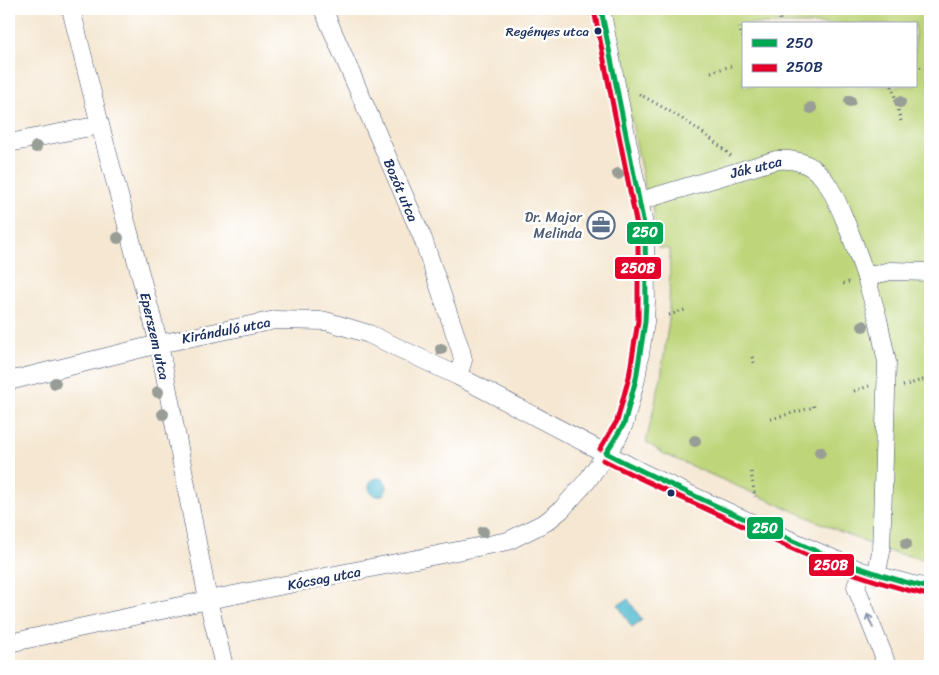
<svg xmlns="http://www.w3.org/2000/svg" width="939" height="675" font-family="Sriracha,sans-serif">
  <rect width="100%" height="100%" fill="#fff"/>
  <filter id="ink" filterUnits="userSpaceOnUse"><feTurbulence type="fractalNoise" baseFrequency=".02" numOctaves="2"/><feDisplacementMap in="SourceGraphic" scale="10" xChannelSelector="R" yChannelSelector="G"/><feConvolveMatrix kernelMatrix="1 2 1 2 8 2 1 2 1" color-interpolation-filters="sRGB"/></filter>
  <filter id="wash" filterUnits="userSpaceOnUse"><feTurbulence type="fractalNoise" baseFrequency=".0096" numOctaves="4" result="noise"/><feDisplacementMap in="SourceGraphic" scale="20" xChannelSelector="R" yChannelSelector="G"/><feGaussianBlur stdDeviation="1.12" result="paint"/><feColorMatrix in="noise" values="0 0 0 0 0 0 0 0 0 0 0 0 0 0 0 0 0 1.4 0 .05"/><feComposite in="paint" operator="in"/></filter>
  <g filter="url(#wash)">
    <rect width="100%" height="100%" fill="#f5e7d1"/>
    <!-- green -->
    <path fill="#bed579" stroke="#6c826c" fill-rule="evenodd" d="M609,9H930V561L887,551L864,542L664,454L646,442L661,377L669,319L670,249L658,248L653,209L645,188ZM743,24H915V86H743Z"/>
    <!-- water -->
    <g fill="#55bcd2" stroke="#387698">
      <circle cx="378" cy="487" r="9"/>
      <path d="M628,599L642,620L632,627L618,605Z"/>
    </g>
  </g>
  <g filter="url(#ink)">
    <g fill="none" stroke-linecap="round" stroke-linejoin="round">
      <!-- minor casing -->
      <g stroke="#3c4b6f" stroke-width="19">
        <g id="minor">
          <path d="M71,9L100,125L159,344L208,600L224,666"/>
          <path d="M323,9L423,239L461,351L463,360L458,376"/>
          <path d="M9,143L100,125"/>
          <path d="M640,201L776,160C818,156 830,185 844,218C852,237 859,257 866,277L890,271L930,272"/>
          <path d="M866,277L878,319L887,362L881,552L876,576"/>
          <path d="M9,381L159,344L275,320L326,321L369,334L458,376L645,474L769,531L861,571L909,584L930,588"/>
          <path d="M861,571L856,587L883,654L885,660L881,666"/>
          <path d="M9,643L208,600L508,541L546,522L561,510L587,481L618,437L624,424L636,379L645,322L646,301L645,230L601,9"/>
        </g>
      </g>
      <!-- path -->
      <g stroke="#3c4b6f" stroke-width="3" stroke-dasharray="1 4" stroke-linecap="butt">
        <path d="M777,9L781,23"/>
        <path d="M739,27L743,38"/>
        <path d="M915,66L930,70"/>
        <path d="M711,72L731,66"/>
        <path d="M892,86L901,121"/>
        <path d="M639,94C672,112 703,130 731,156"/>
        <path d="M843,284L852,281"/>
        <path d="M669,315L685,310"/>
        <path d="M752,357L755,365"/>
        <path d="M903,386L929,378"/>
        <path d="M854,391L869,386"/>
        <path d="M771,419L814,407L813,404"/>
        <path d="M751,472L755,497"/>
      </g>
      <!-- minor -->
      <use href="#minor" stroke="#fff" stroke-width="18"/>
      <!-- bus-1 casing -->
      <g stroke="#fff" stroke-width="9">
        <g id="bus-1">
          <path d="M601,9L645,230L646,301L645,322L636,379L624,424L606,453"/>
          <path d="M606,453C648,475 691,494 734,514C798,544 860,573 930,588"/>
        </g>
      </g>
      <!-- bus-2 casing -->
      <g stroke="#fff" stroke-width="9">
        <g id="bus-2">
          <path d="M594,10L638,231V321L629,377L617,421L600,449"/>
          <path d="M603,460C644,481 687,500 730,520C795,551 858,580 928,595"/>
        </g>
      </g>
      <!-- bus-1 -->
      <use href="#bus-1" stroke="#00a651" stroke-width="5"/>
      <!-- bus-2 -->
      <use href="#bus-2" stroke="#e4002b" stroke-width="5"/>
    </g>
    <!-- trees -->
    <g fill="#989d96">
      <circle cx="850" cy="101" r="6"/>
      <circle cx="900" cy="102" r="6"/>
      <circle cx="811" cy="108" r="6"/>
      <circle cx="36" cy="147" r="6"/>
      <circle cx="618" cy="174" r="6"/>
      <circle cx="118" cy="238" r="6"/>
      <circle cx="863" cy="326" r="6"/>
      <circle cx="441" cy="349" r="6"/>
      <circle cx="55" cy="383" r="6"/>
      <circle cx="158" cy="392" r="6"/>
      <circle cx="163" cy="414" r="6"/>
      <circle cx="695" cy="441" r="6"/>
      <circle cx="820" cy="452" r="6"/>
      <circle cx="483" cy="532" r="6"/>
      <circle cx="906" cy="544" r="6"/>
    </g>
    <!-- one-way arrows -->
    <defs><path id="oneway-shaft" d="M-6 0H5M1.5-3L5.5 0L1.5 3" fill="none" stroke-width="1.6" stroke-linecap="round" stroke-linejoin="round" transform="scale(1.25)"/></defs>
    <use stroke="#8d97ae" href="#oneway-shaft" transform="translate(870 621) rotate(-113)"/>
  </g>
  <!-- icons -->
  <defs>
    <g id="office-ring" transform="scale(1.4375)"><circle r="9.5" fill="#fff" stroke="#5c6f8a" stroke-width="1.5"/><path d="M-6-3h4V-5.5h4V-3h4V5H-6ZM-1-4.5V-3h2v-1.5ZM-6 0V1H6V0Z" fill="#5c6f8a"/></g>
  </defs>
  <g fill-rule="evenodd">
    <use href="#office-ring" x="601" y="225"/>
  </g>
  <!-- markers -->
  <g fill="#1b2f5e" stroke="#fff" stroke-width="2">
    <circle cx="598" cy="31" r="4.5"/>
    <circle cx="671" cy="493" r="4.5"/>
  </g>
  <g text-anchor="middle" stroke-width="5" stroke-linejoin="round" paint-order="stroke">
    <!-- bus labels -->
    <g font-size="13" fill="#1b2f5e" stroke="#fff" text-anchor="end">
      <text x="589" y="36">Regényes utca</text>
    </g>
    <!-- street labels -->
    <g font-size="14" fill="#1b2f5e" stroke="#fff">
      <text transform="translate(756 167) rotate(-14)" y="5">Ják utca</text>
      <text transform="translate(401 190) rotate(67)" y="5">Bozót utca</text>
      <text transform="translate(226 330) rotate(-11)" y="5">Kiránduló utca</text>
      <text transform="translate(155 336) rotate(77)" y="5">Eperszem utca</text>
      <text transform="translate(324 578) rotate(-11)" y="5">Kócsag utca</text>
    </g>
    <!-- service labels -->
    <g font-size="14" fill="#4e5e75" stroke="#fff" text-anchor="end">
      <text x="582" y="222">Dr. Major<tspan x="582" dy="16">Melinda</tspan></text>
    </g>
  </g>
  <g stroke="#fff" stroke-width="2">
    <rect x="626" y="221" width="38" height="24" rx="5" fill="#00a651"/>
    <rect x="614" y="256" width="48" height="24" rx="5" fill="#e4002b"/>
    <rect x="746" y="516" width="38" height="24" rx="5" fill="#00a651"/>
    <rect x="808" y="553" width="47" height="24" rx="5" fill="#e4002b"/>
  </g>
  <g font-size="14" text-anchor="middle" font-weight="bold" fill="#fff">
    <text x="645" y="237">250</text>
    <text x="638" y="273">250B</text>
    <text x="765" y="533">250</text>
    <text x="831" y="570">250B</text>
  </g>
  <!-- margin -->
  <rect width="939" height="675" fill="none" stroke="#fff" stroke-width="30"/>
  <!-- legend -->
  <rect x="742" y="22" width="175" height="65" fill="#ffffff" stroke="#a4acbf"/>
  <rect x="752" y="39" width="25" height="8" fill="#00a651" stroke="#a4acbf"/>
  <text x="786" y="48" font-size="15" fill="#1b2f5e">250</text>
  <rect x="752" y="64" width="25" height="8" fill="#e4002b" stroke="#a4acbf"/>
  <text x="786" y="72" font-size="15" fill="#1b2f5e">250B</text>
</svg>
